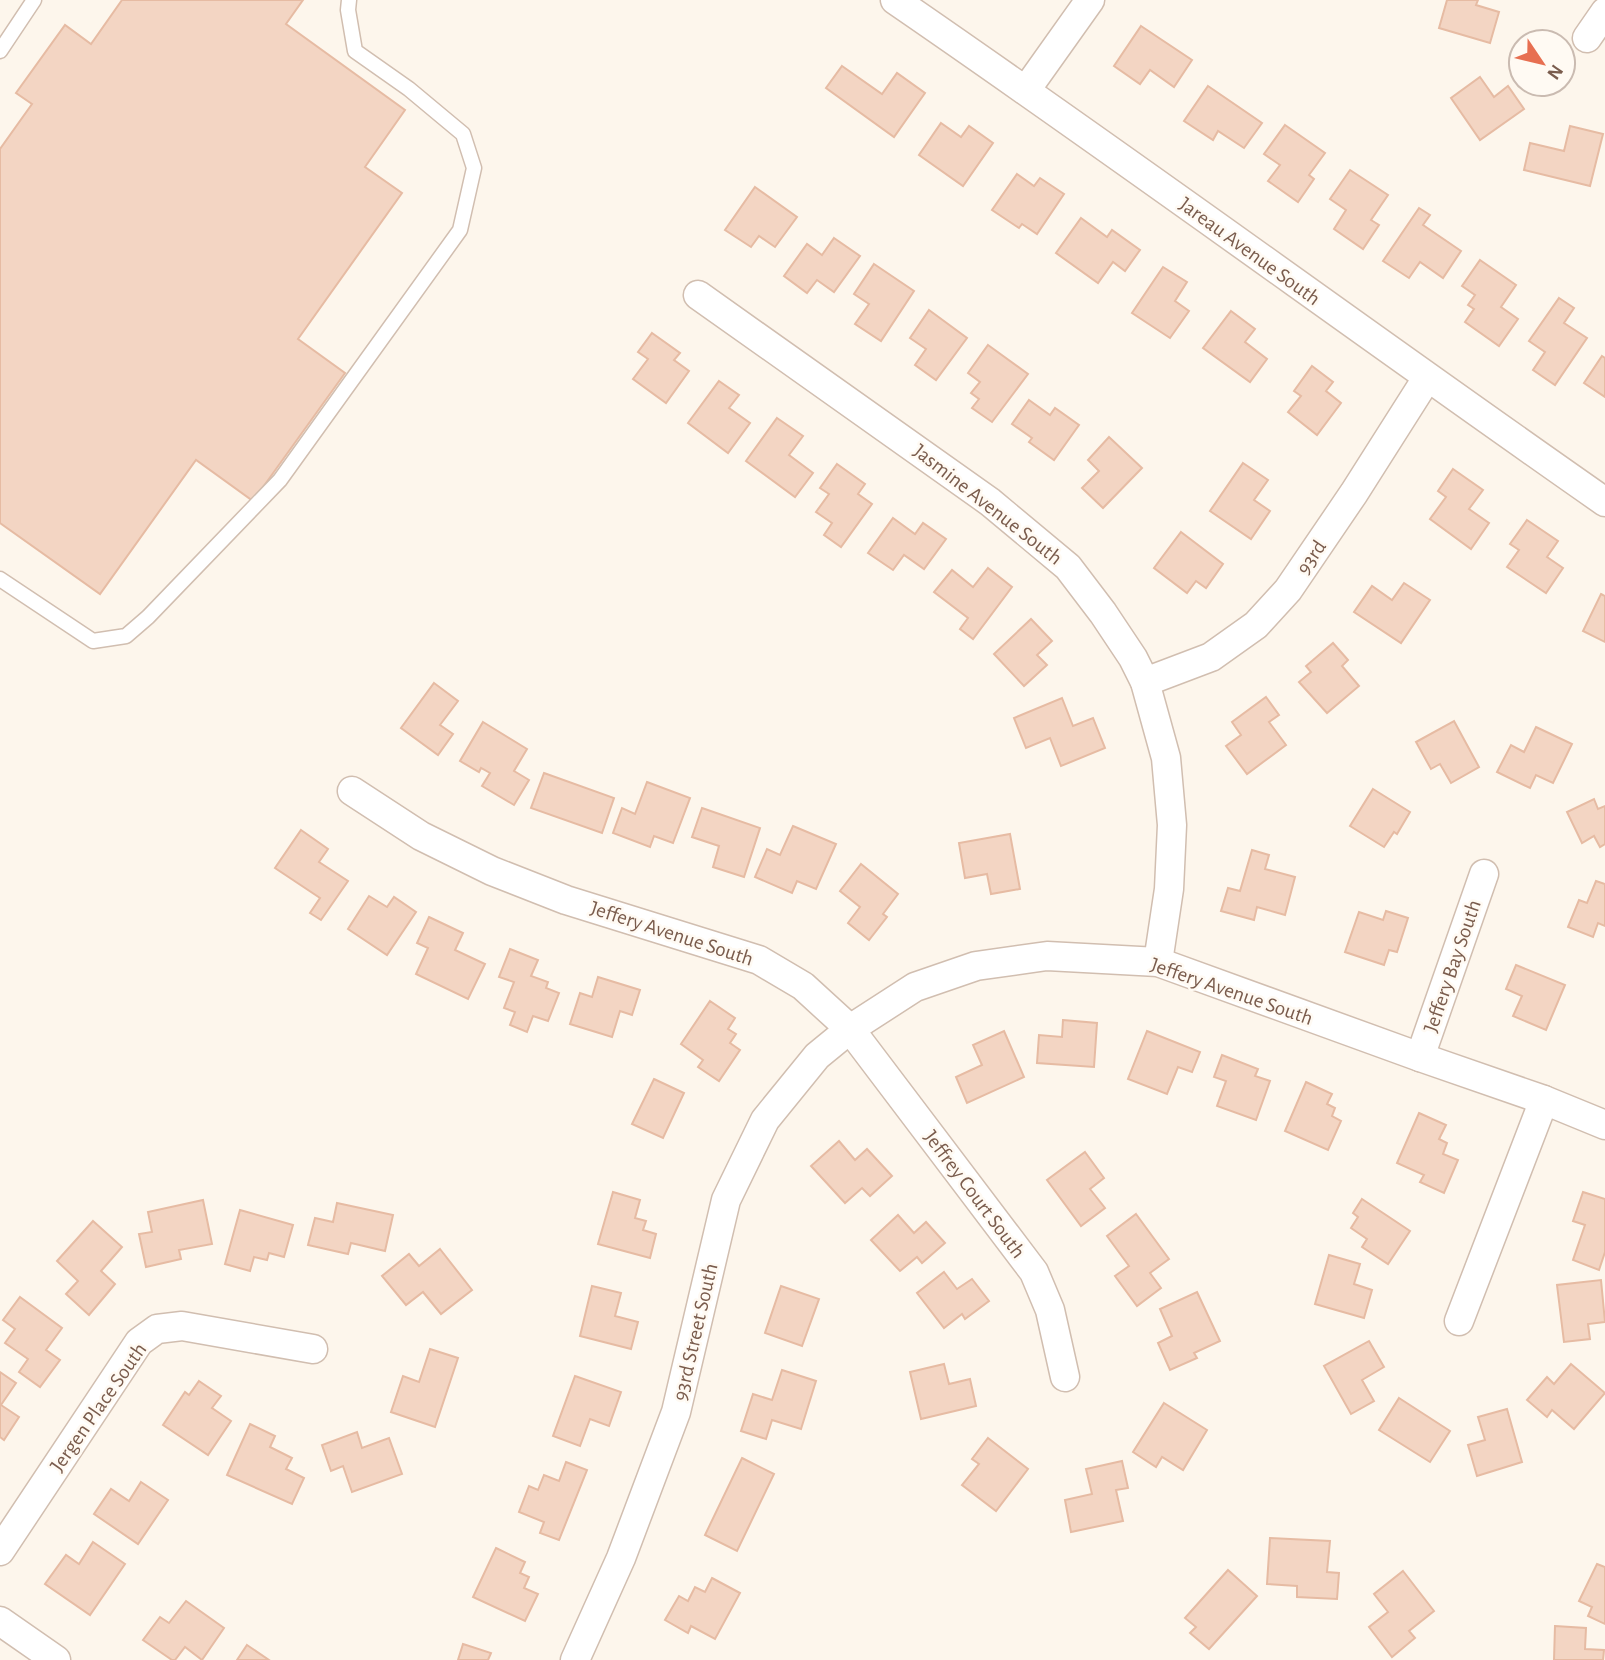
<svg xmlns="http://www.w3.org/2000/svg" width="1605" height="1660" font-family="'Alegreya Sans',sans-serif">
  <rect width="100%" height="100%" fill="#fdf6ec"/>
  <!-- building -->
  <g fill="#f3d5c3" stroke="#e6bba3" stroke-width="2">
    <path d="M122,0H303L286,24L405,110L365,167L402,193L298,339L345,373L253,501L196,460L100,594L0,523V149L32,104L16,93L65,25L91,44Z"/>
    <path d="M1447,0H1478L1476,5L1499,12L1490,43L1439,28Z"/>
    <path d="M1141,26L1192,60L1174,87L1150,70L1140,84L1114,66Z"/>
    <path d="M842,66L882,94L897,73L925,93L894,137L826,88Z"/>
    <path d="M1480,77L1494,97L1508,86L1524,109L1480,140L1451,98Z"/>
    <path d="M1208,86L1262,123L1244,148L1218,131L1213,140L1184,121Z"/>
    <path d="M941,123L961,137L969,126L993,143L963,186L919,155Z"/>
    <path d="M1285,125L1325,153L1309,175L1314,179L1298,202L1268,181L1280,165L1264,154Z"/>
    <path d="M1570,126L1603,134L1590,186L1524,170L1530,143L1564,151Z"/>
    <path d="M1350,170L1388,195L1371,220L1379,225L1363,249L1334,229L1346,210L1330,199Z"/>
    <path d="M1017,174L1034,186L1040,178L1064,194L1037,234L1022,224L1019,228L992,210Z"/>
    <path d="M755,187L797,217L775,247L759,236L751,247L725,230Z"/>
    <path d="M1419,208L1430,215L1423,225L1461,251L1443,278L1420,262L1409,278L1383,261Z"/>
    <path d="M1081,218L1107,237L1112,230L1140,250L1125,271L1113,262L1098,283L1056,253Z"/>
    <path d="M834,238L860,256L834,292L817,280L807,293L784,276L807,244L822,255Z"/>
    <path d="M1480,260L1516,285L1501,307L1518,319L1499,346L1465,322L1474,309L1468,305L1475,295L1462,286Z"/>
    <path d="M874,264L914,291L881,341L855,324L869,304L854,294Z"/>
    <path d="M1163,267L1187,282L1175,301L1189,311L1170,338L1132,313Z"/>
    <path d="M1559,298L1574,308L1564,323L1587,338L1555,385L1533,370L1545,352L1529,341Z"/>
    <path d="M929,310L967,338L936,380L915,365L926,349L910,338Z"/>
    <path d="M1231,311L1255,329L1245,342L1267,359L1250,382L1203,348Z"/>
    <path d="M652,333L680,353L674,360L689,371L666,403L633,379L648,359L638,352Z"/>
    <path d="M988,345L1028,374L992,422L972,408L979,399L971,393L980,382L968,373Z"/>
    <path d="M1602,356L1605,358V397L1584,383Z"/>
    <path d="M1312,366L1333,382L1326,391L1341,403L1317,435L1288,412L1301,396L1294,391Z"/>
    <path d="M719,381L739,395L729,408L750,423L728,453L688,423Z"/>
    <path d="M1029,400L1050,415L1055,408L1079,425L1054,460L1029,442L1032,438L1012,424Z"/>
    <path d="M777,418L803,436L789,455L813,473L795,497L746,461Z"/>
    <path d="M1109,437L1142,468L1103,508L1082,488L1099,471L1088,460Z"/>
    <path d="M1243,463L1268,480L1254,500L1270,511L1251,539L1210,511Z"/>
    <path d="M837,464L865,484L858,494L872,504L841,547L824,535L832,523L816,512L829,494L820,488Z"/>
    <path d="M1453,469L1483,490L1469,509L1489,523L1471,549L1430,519L1446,497L1438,491Z"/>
    <path d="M893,518L915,534L923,523L946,539L924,569L904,555L893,570L868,553Z"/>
    <path d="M1527,520L1558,541L1547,557L1563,568L1546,593L1507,567L1519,550L1510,544Z"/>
    <path d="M1181,532L1223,564L1206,588L1196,581L1187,593L1154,568Z"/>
    <path d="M988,568L1012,587L973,639L960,629L968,618L934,592L952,570L973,587Z"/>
    <path d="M1404,583L1430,600L1401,643L1354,612L1372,586L1392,600Z"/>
    <path d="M1601,594L1605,596V642L1583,631Z"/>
    <path d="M1031,619L1052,641L1037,655L1047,665L1024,686L994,654Z"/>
    <path d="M1333,643L1348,660L1342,666L1359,686L1327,713L1299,682L1311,672L1306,666Z"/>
    <path d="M434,683L458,701L440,725L453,734L438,755L401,728Z"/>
    <path d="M1266,697L1279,715L1269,722L1286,745L1247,774L1226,746L1241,735L1232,722Z"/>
    <path d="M1062,698L1073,726L1093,718L1105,748L1061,766L1050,738L1026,748L1014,718Z"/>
    <path d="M1454,721L1479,767L1451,783L1440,764L1431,769L1416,742Z"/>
    <path d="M483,722L527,749L514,771L529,780L514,805L482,786L490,773L481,768L479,772L460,761Z"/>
    <path d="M1536,727L1572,744L1553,783L1536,775L1530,788L1497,772L1511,745L1524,752Z"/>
    <path d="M544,773L614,798L602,833L531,808Z"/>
    <path d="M647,782L690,798L673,843L654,836L650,847L613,833L622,808L635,814Z"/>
    <path d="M1373,789L1410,812L1397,834L1394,832L1384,847L1350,826Z"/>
    <path d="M1594,799L1598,809L1605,806V844L1600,847L1594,836L1582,843L1567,812Z"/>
    <path d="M702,808L760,828L744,877L713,867L719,846L692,837Z"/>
    <path d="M793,826L836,844L816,889L797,881L792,893L755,877L767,849L780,855Z"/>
    <path d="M301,830L328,849L319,862L348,881L321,920L310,913L320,898L275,868Z"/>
    <path d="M1010,834L1020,889L991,894L987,874L965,878L959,843Z"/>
    <path d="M1252,850L1269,855L1265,869L1295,877L1285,915L1257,907L1254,920L1221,911L1228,888L1240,891Z"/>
    <path d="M861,864L898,894L883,914L887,917L869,940L848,923L860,907L840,891Z"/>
    <path d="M1596,881L1605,884V926L1598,923L1593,937L1568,927L1579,900L1587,903Z"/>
    <path d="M369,896L387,907L394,897L416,912L387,955L348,929Z"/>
    <path d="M1386,911L1408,918L1397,952L1389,950L1384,965L1345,952L1359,912L1383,920Z"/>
    <path d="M429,917L463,933L455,950L485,964L468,999L416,974L428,948L417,943Z"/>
    <path d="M510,949L538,960L531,976L548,982L546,988L559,993L548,1021L533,1016L527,1032L510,1025L515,1012L504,1008L514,982L499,977Z"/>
    <path d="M1516,965L1565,985L1546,1030L1513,1016L1522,996L1506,989Z"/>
    <path d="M598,977L640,990L632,1015L620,1011L612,1037L570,1024L580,993L592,997Z"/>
    <path d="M710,1001L735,1018L728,1029L736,1034L730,1043L740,1050L719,1081L698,1067L703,1060L681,1044Z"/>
    <path d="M1063,1020L1097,1023L1094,1067L1037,1063L1039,1035L1062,1037Z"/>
    <path d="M1004,1031L1024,1077L967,1103L956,1077L982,1065L973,1045Z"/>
    <path d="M1147,1031L1200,1052L1192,1072L1178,1067L1167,1094L1128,1079Z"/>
    <path d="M1222,1055L1258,1069L1255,1076L1270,1081L1256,1120L1217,1106L1226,1081L1214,1077Z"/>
    <path d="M654,1079L684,1093L663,1138L632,1124Z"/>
    <path d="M1306,1082L1332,1094L1327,1104L1335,1108L1332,1116L1341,1121L1328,1150L1285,1131Z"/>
    <path d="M1419,1113L1446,1125L1439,1139L1447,1143L1443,1154L1458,1160L1444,1193L1420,1182L1424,1175L1397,1163Z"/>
    <path d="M839,1141L855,1160L867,1149L892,1176L870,1196L862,1188L845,1203L811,1166Z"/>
    <path d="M1085,1152L1104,1178L1090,1189L1105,1208L1081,1226L1047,1180Z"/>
    <path d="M613,1192L640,1200L635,1218L646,1221L643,1230L656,1234L650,1258L598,1244Z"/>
    <path d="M1583,1192L1605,1199V1252L1599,1270L1573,1260L1585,1225L1573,1221Z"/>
    <path d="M1362,1199L1410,1231L1388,1264L1362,1247L1367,1239L1351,1228L1358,1217L1353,1213Z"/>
    <path d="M203,1200L212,1244L179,1250L181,1259L146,1267L139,1234L152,1232L148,1212Z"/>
    <path d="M337,1203L393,1215L385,1251L351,1243L348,1254L308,1245L315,1218L333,1222Z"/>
    <path d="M240,1210L293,1225L284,1257L269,1253L267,1260L254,1257L250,1271L225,1264Z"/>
    <path d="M1136,1214L1169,1259L1150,1273L1161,1288L1137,1306L1115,1276L1129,1266L1107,1236Z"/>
    <path d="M898,1215L914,1233L926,1222L945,1243L922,1263L917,1257L900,1271L871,1240Z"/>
    <path d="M93,1221L122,1247L101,1271L115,1284L89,1315L66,1294L78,1281L57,1261Z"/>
    <path d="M440,1249L472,1290L441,1314L423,1292L406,1305L382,1276L409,1254L419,1266Z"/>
    <path d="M1329,1255L1360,1264L1354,1284L1372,1290L1364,1318L1315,1304Z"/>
    <path d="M944,1272L957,1289L972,1279L989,1301L965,1319L962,1314L944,1328L917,1293Z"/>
    <path d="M1601,1280L1605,1322L1588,1324L1590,1339L1564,1342L1557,1285Z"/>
    <path d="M592,1286L621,1293L615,1316L638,1322L631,1349L580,1336Z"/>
    <path d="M781,1286L819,1299L802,1346L765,1333Z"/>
    <path d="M1197,1292L1220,1341L1194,1353L1197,1358L1170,1370L1158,1343L1172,1336L1160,1309Z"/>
    <path d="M20,1297L62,1328L46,1350L60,1360L40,1387L19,1372L28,1359L5,1343L15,1329L3,1320Z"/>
    <path d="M1369,1341L1384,1367L1362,1380L1374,1401L1351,1414L1324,1366Z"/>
    <path d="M430,1349L458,1358L435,1427L391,1412L403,1376L419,1382Z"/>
    <path d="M944,1364L949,1384L970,1379L976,1406L921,1419L910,1372Z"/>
    <path d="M1571,1364L1605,1393L1574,1429L1552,1410L1547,1417L1527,1400L1547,1377L1554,1384Z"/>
    <path d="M782,1370L816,1381L801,1429L772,1420L766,1439L741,1431L753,1394L772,1400Z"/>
    <path d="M0,1372L16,1383L1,1405L19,1417L4,1440L0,1437Z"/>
    <path d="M575,1376L621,1392L609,1426L590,1419L580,1446L553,1436Z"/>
    <path d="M199,1381L221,1396L212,1408L231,1421L208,1455L163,1425L185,1392L189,1395Z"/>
    <path d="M1399,1398L1450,1431L1430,1462L1379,1430Z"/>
    <path d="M1164,1403L1207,1430L1183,1470L1162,1457L1156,1467L1133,1452Z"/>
    <path d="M1507,1409L1522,1462L1477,1476L1468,1445L1485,1440L1478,1417Z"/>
    <path d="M250,1424L275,1436L270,1447L292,1458L286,1469L304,1478L292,1504L227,1475Z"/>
    <path d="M357,1432L362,1448L389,1438L402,1474L352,1492L343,1466L331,1471L322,1445Z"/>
    <path d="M988,1438L1028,1469L996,1511L962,1485L979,1464L972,1459Z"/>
    <path d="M742,1458L774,1474L737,1551L705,1535Z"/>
    <path d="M1122,1461L1128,1488L1116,1490L1123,1521L1071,1532L1065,1500L1092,1494L1086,1469Z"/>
    <path d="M566,1462L587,1470L559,1540L540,1533L544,1522L519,1512L529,1486L538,1490L544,1475L559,1481Z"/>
    <path d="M141,1482L168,1500L138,1544L94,1514L111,1489L129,1501Z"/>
    <path d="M1270,1538L1330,1541L1327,1572L1339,1573L1337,1599L1297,1597V1586L1267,1584Z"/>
    <path d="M93,1542L125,1564L90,1615L45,1584L66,1555L79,1564Z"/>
    <path d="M496,1548L525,1562L520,1573L529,1577L524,1588L538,1594L525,1621L473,1597Z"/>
    <path d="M1597,1564L1605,1567V1624L1588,1616L1592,1607L1579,1601Z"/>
    <path d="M1228,1570L1257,1596L1209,1649L1190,1633L1196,1627L1185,1618Z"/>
    <path d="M1403,1571L1434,1611L1409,1631L1415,1638L1392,1657L1369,1627L1388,1612L1374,1594Z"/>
    <path d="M712,1578L740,1593L715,1639L691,1626L688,1633L665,1620L679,1596L688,1601L695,1587L705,1592Z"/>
    <path d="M186,1601L224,1628L202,1660L185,1647L175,1660H172L143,1640L160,1617L169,1623Z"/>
    <path d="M1555,1626L1586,1628L1585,1649L1604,1650L1603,1660H1554Z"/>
    <path d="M463,1644L491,1653L488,1660H458Z"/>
    <path d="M247,1645L269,1660H237Z"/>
  </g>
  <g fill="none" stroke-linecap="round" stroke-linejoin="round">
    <!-- lane casing -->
    <g stroke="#d1beb0" stroke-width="17">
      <g id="lane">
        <path d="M0,51L34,0"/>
        <path d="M0,579L93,641L126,636L148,617L280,480L460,230L474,168L463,134L409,89L355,51L348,10L349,0"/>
      </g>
    </g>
    <!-- street casing -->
    <g stroke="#d1beb0" stroke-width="31">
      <g id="street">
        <path d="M895,0C1134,164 1367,336 1605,502"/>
        <path d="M1587,38L1605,12"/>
        <path d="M1026,90L1090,0"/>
        <path d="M698,295L990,502L1068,567L1103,613L1133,658L1145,682L1166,758L1172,825L1169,889L1158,962"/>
        <path d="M1145,682L1211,657L1256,625L1288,590L1354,493L1427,378"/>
        <path d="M352,791L421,836L492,871L566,900L759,960L803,986L850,1029L1034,1272L1050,1310L1065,1377"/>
        <path d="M1420,1057L1484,874"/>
        <path d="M1459,1321L1544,1100"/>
        <path d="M0,1551L139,1342L157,1329L182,1326L313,1349"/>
        <path d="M0,1621L56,1660"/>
        <path d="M575,1660L621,1558L676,1412L726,1200L765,1120L817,1056L850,1029L915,987L976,966L1047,956L1158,962L1420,1057L1544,1100L1605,1125"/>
      </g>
    </g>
    <!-- lane -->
    <use href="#lane" stroke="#fff" stroke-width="14"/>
    <!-- street -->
    <use href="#street" stroke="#fff" stroke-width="28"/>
  </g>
  <g text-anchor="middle" stroke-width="5" stroke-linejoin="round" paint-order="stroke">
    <!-- street labels -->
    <g font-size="21" fill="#7a5c4d" stroke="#fffaf3">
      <text transform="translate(1250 251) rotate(36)" y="7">Jareau Avenue South</text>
      <text transform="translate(988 504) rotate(38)" y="7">Jasmine Avenue South</text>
      <text transform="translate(1311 557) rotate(-56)" y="7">93rd</text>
      <text transform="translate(672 933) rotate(18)" y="7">Jeffery Avenue South</text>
      <text transform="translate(1452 966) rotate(-71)" y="7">Jeffery Bay South</text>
      <text transform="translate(1232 991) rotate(19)" y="7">Jeffery Avenue South</text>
      <text transform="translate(975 1194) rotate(53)" y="7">Jeffrey Court South</text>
      <text transform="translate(695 1332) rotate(-77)" y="7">93rd Street South</text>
      <text transform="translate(98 1407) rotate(-55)" y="7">Jergen Place South</text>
    </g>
  </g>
  <!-- north arrow -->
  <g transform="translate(1542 63) rotate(125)"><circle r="33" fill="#fffaf3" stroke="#cabbb1" stroke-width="2"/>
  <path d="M0-5L12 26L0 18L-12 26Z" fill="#e76f51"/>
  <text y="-10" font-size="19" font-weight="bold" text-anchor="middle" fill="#7a5c4d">N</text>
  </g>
</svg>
